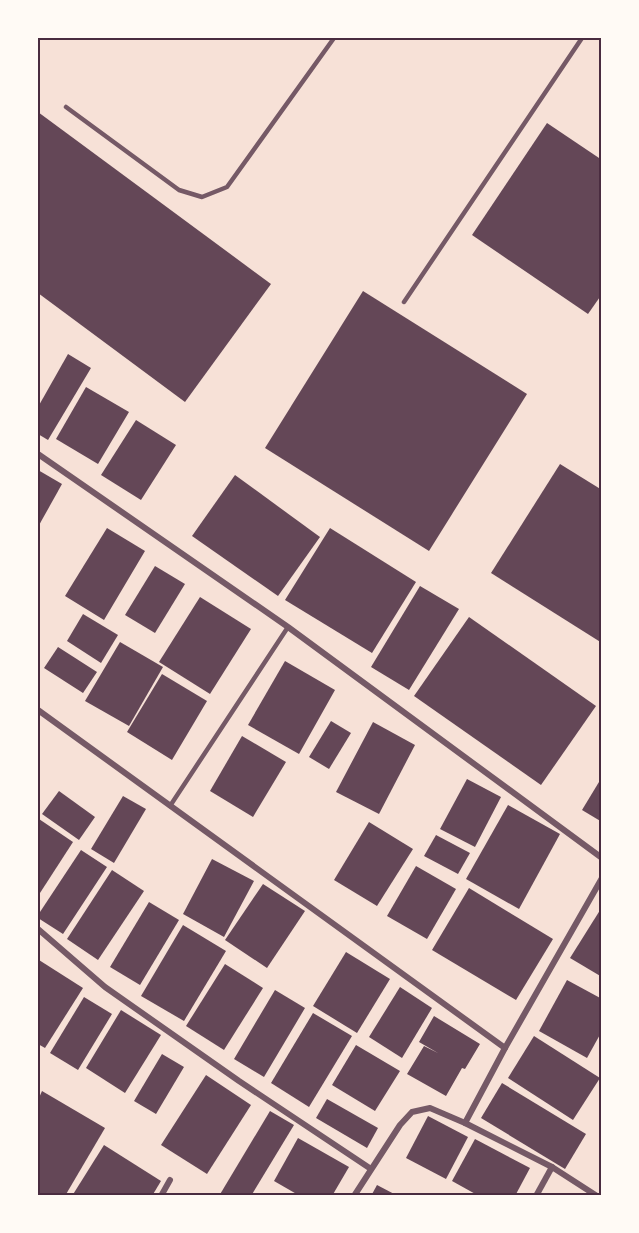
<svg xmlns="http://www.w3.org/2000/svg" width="639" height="1233" font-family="Inter,sans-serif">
  <rect width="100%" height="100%" fill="#f7e1d7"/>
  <!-- building -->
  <g fill="#644757">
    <path d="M38,112L271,284L185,402L38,293Z"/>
    <path d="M547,123L602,160V294L588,314L472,235Z"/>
    <path d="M363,291L527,394L429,551L265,448Z"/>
    <path d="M68,354L91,368L48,440L38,434V407Z"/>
    <path d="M86,387L129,412L98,464L56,439Z"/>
    <path d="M136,420L176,445L141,500L101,475Z"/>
    <path d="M560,464L602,490V643L491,573Z"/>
    <path d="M38,470L62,484L38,527Z"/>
    <path d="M235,475L320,537L278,596L192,536Z"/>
    <path d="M107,528L145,551L104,620L65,596Z"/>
    <path d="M330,528L416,582L372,653L285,600Z"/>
    <path d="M155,566L185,584L155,633L125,615Z"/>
    <path d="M420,586L459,609L409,690L371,667Z"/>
    <path d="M200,597L251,629L210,694L159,662Z"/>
    <path d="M83,614L118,635L101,663L67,641Z"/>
    <path d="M469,617L596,706L541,785L414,696Z"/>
    <path d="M120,642L163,667L129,726L85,701Z"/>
    <path d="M58,647L97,672L83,693L44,668Z"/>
    <path d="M285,661L335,690L299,754L248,725Z"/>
    <path d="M162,674L207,701L172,760L127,732Z"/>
    <path d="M331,721L351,733L329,769L309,757Z"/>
    <path d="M373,722L415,745L379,814L336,792Z"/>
    <path d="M242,736L286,762L253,817L210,791Z"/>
    <path d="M602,777V822L582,810Z"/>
    <path d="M467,779L501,797L475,847L440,829Z"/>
    <path d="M59,791L95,817L79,840L42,814Z"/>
    <path d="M123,796L146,809L114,863L91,849Z"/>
    <path d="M508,805L560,834L519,909L466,879Z"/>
    <path d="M39,819L73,842L40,893L38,891Z"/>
    <path d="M369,822L413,849L377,906L334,880Z"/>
    <path d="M436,835L470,853L458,874L424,856Z"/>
    <path d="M81,850L107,867L63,934L38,918V915Z"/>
    <path d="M212,859L254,881L224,937L183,914Z"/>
    <path d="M416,866L456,889L427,939L387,916Z"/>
    <path d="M112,870L144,891L98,960L67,939Z"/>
    <path d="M263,884L305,911L267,968L225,940Z"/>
    <path d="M469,888L553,939L516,1000L432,950Z"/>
    <path d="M149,902L179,920L140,985L110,967Z"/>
    <path d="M602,907V977L570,958Z"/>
    <path d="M183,925L226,951L184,1021L141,996Z"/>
    <path d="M346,952L390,979L357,1033L313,1006Z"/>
    <path d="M39,960L83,988L45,1048L38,1044V963Z"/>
    <path d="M225,964L263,988L224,1050L186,1026Z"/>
    <path d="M567,980L602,999V1031L587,1058L539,1031Z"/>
    <path d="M400,987L432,1008L402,1058L369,1037Z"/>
    <path d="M275,990L305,1008L264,1077L234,1059Z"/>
    <path d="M84,997L112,1014L78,1070L50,1053Z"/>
    <path d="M121,1010L161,1035L125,1093L86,1068Z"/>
    <path d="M313,1013L352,1036L309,1107L271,1083Z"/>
    <path d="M434,1016L480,1044L465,1069L462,1068L446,1096L407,1074L424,1046L438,1053L419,1042Z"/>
    <path d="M534,1036L600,1078L573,1120L508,1078Z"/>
    <path d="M356,1045L400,1071L375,1111L332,1085Z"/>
    <path d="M162,1054L184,1067L156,1114L134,1101Z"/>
    <path d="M206,1075L251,1105L207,1174L161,1145Z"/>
    <path d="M502,1083L586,1134L565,1169L481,1118Z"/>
    <path d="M42,1091L105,1128L65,1196H38V1100Z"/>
    <path d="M327,1099L378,1128L367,1148L316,1118Z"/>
    <path d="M270,1111L294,1125L251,1196H219Z"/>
    <path d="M428,1116L468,1137L446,1179L406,1158Z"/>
    <path d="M298,1138L349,1167L332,1196H300L274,1181Z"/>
    <path d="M475,1139L530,1168L515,1196H479L452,1181Z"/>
    <path d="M104,1145L161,1181L152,1196H72Z"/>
    <path d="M377,1185L398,1196H371Z"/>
  </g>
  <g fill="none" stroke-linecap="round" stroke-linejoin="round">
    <!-- service -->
    <g stroke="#755966" stroke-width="4.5">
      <path d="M66,107L179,190L202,197L227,187L334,38"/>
      <path d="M404,302L582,38"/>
      <path d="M170,806L288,627"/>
    </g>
    <!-- minor -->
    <g stroke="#755966" stroke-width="6">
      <path d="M38,454L288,627L602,858"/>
      <path d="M38,710L505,1048"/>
      <path d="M38,929L105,987L239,1081L371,1169"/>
      <path d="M465,1123L505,1048L602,878"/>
      <path d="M161,1196L170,1180"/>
      <path d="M354,1196L400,1125L412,1112L430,1108L465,1123L552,1167L597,1196"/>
      <path d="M536,1196L552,1167"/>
    </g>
  </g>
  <!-- border -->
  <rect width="639" height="1233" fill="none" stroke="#fffaf5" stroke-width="78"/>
  <rect x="39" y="39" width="561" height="1155" fill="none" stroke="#4a2c40" stroke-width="2"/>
</svg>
